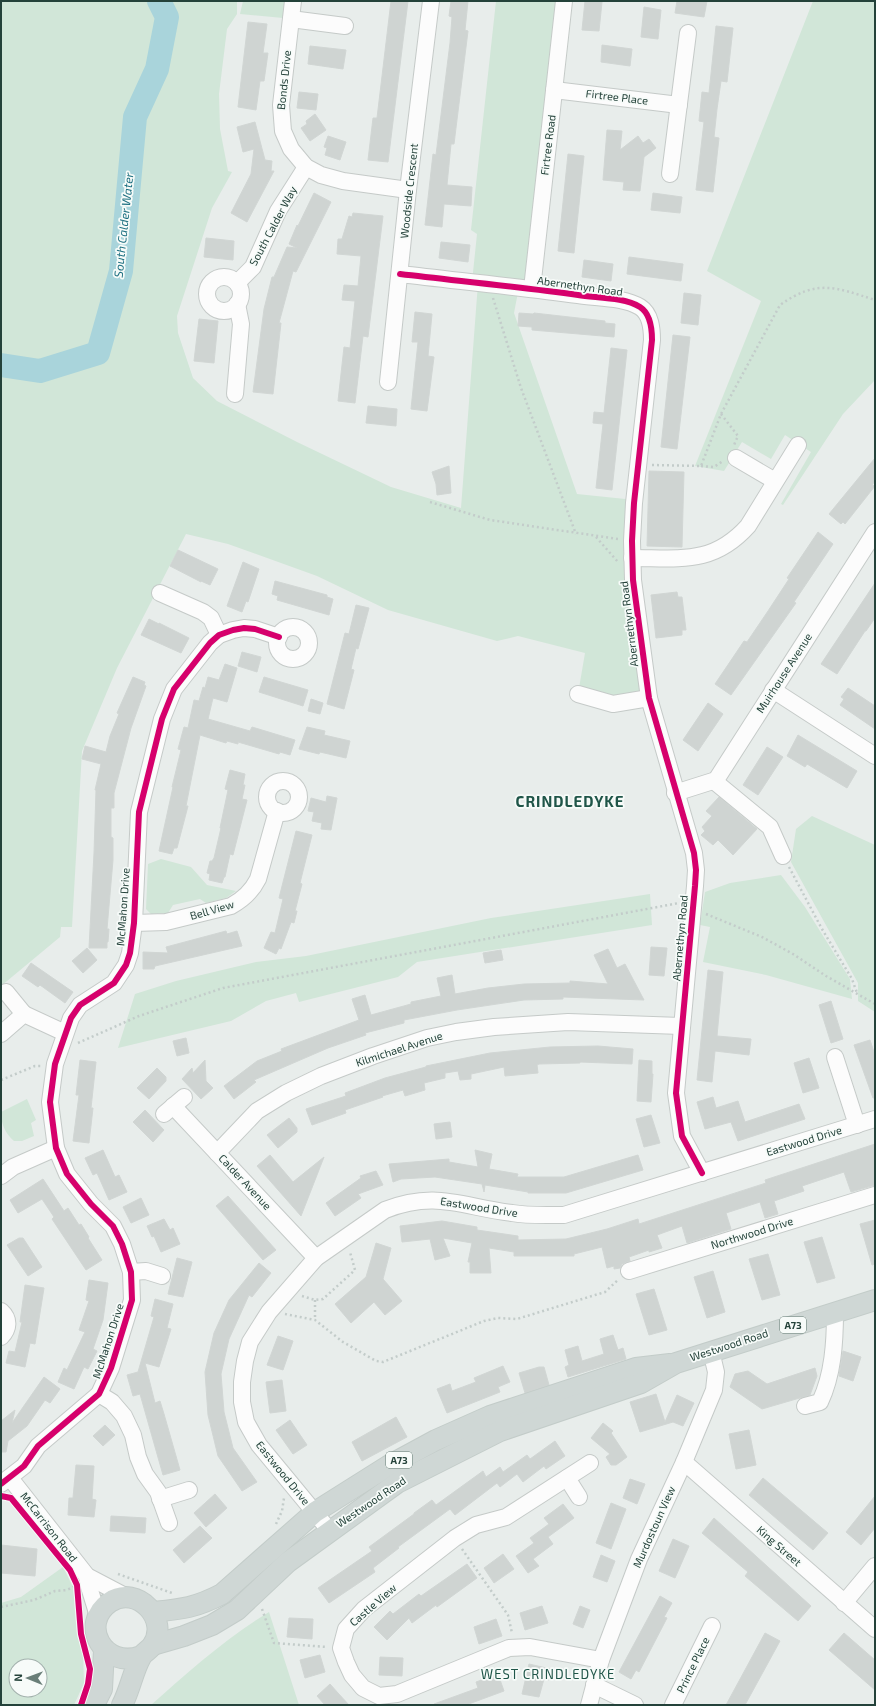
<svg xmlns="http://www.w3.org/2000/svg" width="876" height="1706" font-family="'Exo 2',sans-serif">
  <rect width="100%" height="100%" fill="#e8edeb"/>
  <!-- green -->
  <g fill="#d1e6d8" fill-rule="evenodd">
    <path d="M1,1H237V14L227,29L219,94L220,129L228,171L232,172L212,208L177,316L178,333L193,378L217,401L297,442L391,487L461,508L478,283L472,282L477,234L471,230L496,1H564L532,289L519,287L514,313L577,494L635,500L649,698L578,694L585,653L518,636L497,641L388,610L317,576L228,544L186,534L117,668L82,751L72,927H61L60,937L1,986Z"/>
    <path d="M243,1H285L283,18L240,14Z"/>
    <path d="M813,1H875V380L843,414L783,505L781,504L811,452L785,435L771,459L742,442L724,471L695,466L761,301L707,271Z"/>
    <path d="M812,816L875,845V1012L858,1001V983L791,862L796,829Z"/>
    <path d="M161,859L191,867L207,885L236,891L226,898L206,903L200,899L173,905L168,913L151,914L146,909L148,864Z"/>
    <path d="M781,875L805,907L850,979L852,999L766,975L703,962L710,927L700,925L705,892L730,883Z"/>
    <path d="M650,894L652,925L417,962L398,977L299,1002L296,993L266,1001L231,1021L118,1048L135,994L176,981L256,962L306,956L491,918Z"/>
    <path d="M27,1099L36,1120L31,1123L34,1136L22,1141H14C5,1133 1,1124 1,1112Z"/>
    <path d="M63,1567L73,1587L77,1636L83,1653L84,1683L74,1705H1V1603L21,1597ZM16,1666H40V1690H16Z"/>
    <path d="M269,1612L299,1705H151C188,1672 226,1638 269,1612Z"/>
  </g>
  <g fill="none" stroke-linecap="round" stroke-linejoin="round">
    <!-- river -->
    <path stroke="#a9d4db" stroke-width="24" d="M1,365L40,371L98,353L121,271L135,117L157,69L167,17L159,1"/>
  </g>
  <!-- building -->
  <g fill="#cfd4d2" stroke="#d1d6d4">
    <path d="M391,1H408L388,162L368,160L373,118H377Z"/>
    <path d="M451,1H468L465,30L468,31L454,144H451L447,185L472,187L471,206L444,204L442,227L425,225L433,154L436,155L450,43L452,17L449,16Z"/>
    <path d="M585,1L602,2L599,31L582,30Z"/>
    <path d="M677,1H707L704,17L675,13Z"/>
    <path d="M644,7L661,10L658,39L641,37Z"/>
    <path d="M248,22L267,24L263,53H268L264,81H260L256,110L238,107Z"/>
    <path d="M716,26L733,28L727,82L721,81L717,109L714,137L719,138L713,192L696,190L704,122L699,121L702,92L709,93Z"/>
    <path d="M602,45L632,49L630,66L601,62Z"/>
    <path d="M310,46L346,50L343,69L308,64Z"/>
    <path d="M299,92L318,94L316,110L297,108Z"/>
    <path d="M315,114L326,130L310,141L301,128L307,124L306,121Z"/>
    <path d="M255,122L265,160L272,161L271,171H274L247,222L231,213L251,174L254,149L243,152L237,127Z"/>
    <path d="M607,130L622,131L620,150L638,136L643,143L649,139L656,148L644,157L640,191L623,190L624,182L603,180Z"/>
    <path d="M328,136L346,142L340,160L325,155L327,148L324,147Z"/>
    <path d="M568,154L584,156L574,253L558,251Z"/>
    <path d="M314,193L331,202L296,272L293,271L279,323H281L273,394L253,392L264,309L272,277H274L287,247L297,248L289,244L297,225L298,226Z"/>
    <path d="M653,193L682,197L680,213L651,210Z"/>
    <path d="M353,213L383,216L368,337L363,336L355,403L338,401L344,347L350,348L355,301L342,300L344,285L358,286L361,256L337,254L338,239H342L349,216L352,217Z"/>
    <path d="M206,238L234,241L233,260L204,257Z"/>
    <path d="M441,242L470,245L468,262L439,258Z"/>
    <path d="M629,257L683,264L681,281L627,274Z"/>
    <path d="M584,260L613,264L611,281L582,277Z"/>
    <path d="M684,293L701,295L698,325L681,323Z"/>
    <path d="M415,312L432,314L428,356L434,357L427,411L411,409L418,342H412Z"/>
    <path d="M519,313L533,314L534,313L605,321V323L615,324L614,337L532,330V327L518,326Z"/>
    <path d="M199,319L218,321L214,363L194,361Z"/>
    <path d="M673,335L690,337L677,449L661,447Z"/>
    <path d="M611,348L627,350L612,490L596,488L603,424L593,423L594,412L604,413Z"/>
    <path d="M368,406L397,409L396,426L366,423Z"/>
    <path d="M875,458V481L872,485L875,486L845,524L843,522L841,524L829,514Z"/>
    <path d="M449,466L451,493L437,495L436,484L432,472Z"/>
    <path d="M649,471L684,472L682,547L647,546Z"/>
    <path d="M818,532L833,544L794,602L796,603L731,695L715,684L744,641L747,642L768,611L789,579L787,578Z"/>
    <path d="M178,550L218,569L210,585L201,581V582L170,566Z"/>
    <path d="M243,562L259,569L248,602L246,601L242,612L227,606Z"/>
    <path d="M275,581L327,595V597L333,599L329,615L277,600L278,596L272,594Z"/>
    <path d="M875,583V618L866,631H865L837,674L821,664Z"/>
    <path d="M677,592L678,597H682L686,630H682V635L656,638L651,595Z"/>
    <path d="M356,605L369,608L358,649L356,648L351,669L354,670L344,709L327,704L345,633L349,634Z"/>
    <path d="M149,619L159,624V623L189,638L181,653L141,635Z"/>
    <path d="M242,652L261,657L257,672L238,666Z"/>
    <path d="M225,664L237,668L227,702L213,698L208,719L250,731L252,727L295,740L290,755L280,752L279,754L238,742V744L227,741L226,743L200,735L186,806H188L177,848H174L172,854L159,851L173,787H172L181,750L178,749L184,727L188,728L194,700L199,701L203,687L205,688L208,677L219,680Z"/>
    <path d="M133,677L145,682L144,685L146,686L131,728L114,793V808H111V837L113,838V860L107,929H109L108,942H107V948H89L94,853L96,790H95L101,764L82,759L85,746L106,752L110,736L119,714L117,713Z"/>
    <path d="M264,677L308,690L303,706L259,692Z"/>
    <path d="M848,688L875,706V729L840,705L844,699L841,697Z"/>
    <path d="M311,699L323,703L320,714L308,711Z"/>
    <path d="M708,703L723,714L698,751L683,740Z"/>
    <path d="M307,727L325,731L324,735L350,741L346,758L320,752L319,754L299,749Z"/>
    <path d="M798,735L857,771L847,788L807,764L805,767L787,756Z"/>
    <path d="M767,747L783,757L758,795L743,785Z"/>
    <path d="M230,770L245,774L243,785H245L242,799L247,800L233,855L230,854L225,877H224L222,883L209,880L210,874L207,873L210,861H212L214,858L221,828H220L228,790L225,789Z"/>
    <path d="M327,796L337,798L331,830L321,829L322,823L312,821L314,812L308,811L311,798L326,802Z"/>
    <path d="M719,797L757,829L733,855L718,840L713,845L701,835L705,831L702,827L712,816L706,811Z"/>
    <path d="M296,831L312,835L300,883L302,884L295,911H297L294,923L291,922L281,949L279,948L276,954L264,948L271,932L275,933L283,899L279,898Z"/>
    <path d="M226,931L227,934L237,931L242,946L155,966L154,969H143V952L168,953L166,947Z"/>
    <path d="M651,947L667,948L664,976L649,975Z"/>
    <path d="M87,948L97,960L83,973L72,961Z"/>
    <path d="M608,949L617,968L625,964L644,1000L563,997V999L524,1000L457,1010L404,1020V1023L365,1033L366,1035L328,1048L254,1080L256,1082L234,1099L224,1086L257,1061L282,1051L281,1049L359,1020L352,999L365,995L371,1015L411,1004V1002L441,996L437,978L452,975L455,994L488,988L524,984L570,983V981L608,984L594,955Z"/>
    <path d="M501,950L503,960L485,963L483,953Z"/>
    <path d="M31,963L73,992L65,1003L40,985L38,987L22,976Z"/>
    <path d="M708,970L723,972L717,1036L751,1039L749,1055L715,1051L712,1082L697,1080Z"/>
    <path d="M831,1001L843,1039L831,1043L819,1005Z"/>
    <path d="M186,1038L189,1053L177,1056L173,1041Z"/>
    <path d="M870,1040L875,1055V1098H873L854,1045Z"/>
    <path d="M598,1046L633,1049L632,1064L580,1062V1063L539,1064L537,1065L538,1073L505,1076L504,1067L471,1074V1079L460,1080L458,1071L445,1073V1078L424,1083L425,1090L405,1096L403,1090L382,1096L383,1097L345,1110L346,1113L312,1125L306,1109L346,1096L345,1093L385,1078L426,1067V1066L490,1053L550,1047Z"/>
    <path d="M809,1058L819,1088L803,1093L794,1063Z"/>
    <path d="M80,1060L96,1062L91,1108H93L89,1143L73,1141L79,1095H76Z"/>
    <path d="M205,1060L206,1081L213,1088L201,1099L182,1079L192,1068L193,1073Z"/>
    <path d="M639,1060L652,1061V1074H653L651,1102L637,1101Z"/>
    <path d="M157,1068L166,1077V1081L149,1099L137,1088Z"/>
    <path d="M713,1097L716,1108L738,1101L745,1122L799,1104L805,1119L738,1141L731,1122L705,1129L697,1102Z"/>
    <path d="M145,1110L164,1130L153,1142L133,1122Z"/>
    <path d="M651,1115L660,1143L644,1147L636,1119Z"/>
    <path d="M289,1118L297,1128V1132L278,1148L267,1135Z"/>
    <path d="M450,1122L452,1137L436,1139L434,1124Z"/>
    <path d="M875,1144V1185L851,1192L844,1172L802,1186L804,1191L774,1201L778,1214L765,1218L760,1202L726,1213L731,1229L687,1243L682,1226L657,1235L662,1248L649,1252V1250L629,1257L630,1261L622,1264L620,1268L614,1269V1266L607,1268L602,1247L574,1254V1256H514V1252L489,1248L491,1273H470V1262H468L472,1243L443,1238L450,1256L435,1260L430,1239L402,1242L400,1226L442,1221L477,1227V1230L518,1236V1240L566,1239L607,1229L638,1219L639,1224L766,1183L765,1180Z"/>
    <path d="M103,1150L115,1177L119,1175L127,1192L109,1200L97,1173L93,1175L85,1158Z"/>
    <path d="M475,1150L492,1154L489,1169L518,1174L517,1177H564L638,1155L643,1170L566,1193H528V1192L485,1185L484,1192L482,1184L435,1177L401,1179L393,1182L389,1164L449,1159V1162L478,1167Z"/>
    <path d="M270,1155L293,1182L324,1157L301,1216L257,1166Z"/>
    <path d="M376,1171L383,1185L358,1194L361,1198L335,1216L326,1203L361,1178L360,1176Z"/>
    <path d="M43,1179L64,1211L68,1208L79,1225L81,1224L89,1237L88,1238L102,1260L86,1270L52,1219L54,1217L42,1199L18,1213L10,1200Z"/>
    <path d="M228,1196L276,1250L263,1260L216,1206Z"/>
    <path d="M141,1198L149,1215L131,1223L123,1207Z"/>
    <path d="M164,1219L170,1230L173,1228L180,1244L161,1252L154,1236L152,1237L147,1226Z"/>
    <path d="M875,1220V1264L872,1265L860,1224Z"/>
    <path d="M822,1237L835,1278L817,1283L804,1242Z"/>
    <path d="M19,1238H23L42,1267L28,1276L7,1245Z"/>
    <path d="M376,1243L391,1248L383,1279L402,1301L385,1315L374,1302L351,1323L335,1304L366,1277Z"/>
    <path d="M768,1254L780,1295L762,1300L749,1259Z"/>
    <path d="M177,1258L192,1262L183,1297L168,1294Z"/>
    <path d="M259,1263L271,1273L252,1297L249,1295L229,1339L221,1374L224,1412L233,1448L257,1482L242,1491L218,1456L208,1415L205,1372L214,1333L229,1300Z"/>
    <path d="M713,1271L725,1312L707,1318L694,1277Z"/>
    <path d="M89,1280L108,1283L103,1320L93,1349L97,1351L88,1369L84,1367L74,1389L58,1382L64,1368L67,1370L85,1332L79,1330L89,1301L86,1300Z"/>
    <path d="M25,1285L44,1288L35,1344L30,1343L25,1367L6,1363L9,1351L15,1352L22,1322H20Z"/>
    <path d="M654,1289L667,1330L649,1335L636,1294Z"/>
    <path d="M155,1299L173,1304L167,1328L171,1329L159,1367L145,1363L155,1403L160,1401L164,1414L180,1470L163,1475L140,1394L133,1396L127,1375L138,1372L154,1317L151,1316Z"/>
    <path d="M613,1335L618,1350L623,1348L626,1359L568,1377L565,1367L569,1365L565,1350L578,1346L582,1361L604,1354L600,1339Z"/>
    <path d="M278,1336L293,1341L283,1370L267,1365Z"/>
    <path d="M843,1351L861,1357L853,1381L839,1376Z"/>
    <path d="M503,1366L510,1382L498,1387L500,1392L447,1413L437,1389L450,1384L452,1391L476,1382L474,1378Z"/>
    <path d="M539,1367H544L549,1385L525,1393L519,1373Z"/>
    <path d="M815,1368L817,1376L810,1395L762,1409L730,1387L735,1374L748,1371L767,1384Z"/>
    <path d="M44,1377L60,1389L50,1403L45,1400L27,1426L8,1441L6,1452H1V1421L15,1410L12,1423Z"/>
    <path d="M282,1380L286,1411L270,1413L266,1382Z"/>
    <path d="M656,1394L665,1422L677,1395L694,1403L683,1426L673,1422L640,1432L630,1402Z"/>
    <path d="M396,1417L407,1437L362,1461L352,1442Z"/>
    <path d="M290,1420L307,1445L293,1454L276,1430Z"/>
    <path d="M603,1423L613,1431L611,1433L627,1457L616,1465H611L606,1457L610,1454L591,1438Z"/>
    <path d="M105,1425L115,1435L103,1446L93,1436Z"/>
    <path d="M749,1430L756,1465L736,1469L729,1434Z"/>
    <path d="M555,1441L565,1456L546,1469L544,1466L523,1482L517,1474L500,1487L497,1483L455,1515L450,1509L398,1547L399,1548L373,1568L375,1572L329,1603L318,1588L372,1551L369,1547L414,1514V1513L432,1500L436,1505L483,1471L486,1477L500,1467L503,1472L527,1455L530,1459Z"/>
    <path d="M76,1465L94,1466L92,1499L96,1500L94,1517L68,1515L69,1498H73Z"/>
    <path d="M763,1478L828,1533L813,1550L749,1495Z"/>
    <path d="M630,1479L645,1484L637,1504L623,1498Z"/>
    <path d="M215,1494L227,1508L206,1527L194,1513Z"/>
    <path d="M875,1496V1528L861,1545L846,1532Z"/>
    <path d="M611,1503L626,1509L611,1549L596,1543Z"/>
    <path d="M563,1504L574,1518L548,1537L553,1544L533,1559L539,1566L528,1573L516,1556L534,1543L530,1538L549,1524L544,1518Z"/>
    <path d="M111,1516L146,1518L145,1533L110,1531Z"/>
    <path d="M714,1518L811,1606L798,1621L745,1576L748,1572L702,1533Z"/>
    <path d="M200,1526L212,1538L184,1563L173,1550Z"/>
    <path d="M673,1539L689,1546L675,1578L659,1571Z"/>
    <path d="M1,1545L37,1549L35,1576L1,1573Z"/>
    <path d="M503,1554L514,1569L494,1583L484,1568Z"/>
    <path d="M601,1555L615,1561L607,1582L593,1577Z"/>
    <path d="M467,1564L477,1578L437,1607L436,1605L412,1623L409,1618L387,1640L374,1627L390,1611L393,1614L419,1594L421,1596Z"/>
    <path d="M660,1596L672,1603L664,1617L667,1618L639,1672L636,1670L631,1679L619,1672Z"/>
    <path d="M542,1606L548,1623L525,1630L520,1613Z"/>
    <path d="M580,1606L590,1610L583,1628L573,1624Z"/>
    <path d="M289,1618L313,1619L312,1639L287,1637Z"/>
    <path d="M496,1619L502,1636L479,1644L474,1627Z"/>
    <path d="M765,1633L780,1641L745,1705H726Z"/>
    <path d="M844,1633L875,1660V1690L829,1650Z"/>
    <path d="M320,1655L325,1672L305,1678L300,1660Z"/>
    <path d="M380,1657L403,1658L402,1676L379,1675Z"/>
    <path d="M529,1664L551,1669L549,1680L544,1679L539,1697L522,1694Z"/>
    <path d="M498,1674L504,1691L466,1705H434V1704L478,1688L476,1682Z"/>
    <path d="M330,1684L338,1693L349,1705H325L317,1696Z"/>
  </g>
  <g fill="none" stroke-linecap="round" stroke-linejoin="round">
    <!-- minor casing -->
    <g stroke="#c5cac8" stroke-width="18">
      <g id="minor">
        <path d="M293,1L281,105L283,131L291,149L306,167L321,175L343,181L408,190"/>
        <path d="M291,19L345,26"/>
        <path d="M554,90L679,105"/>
        <path d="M670,174L688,33"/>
        <path d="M400,274C459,281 519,287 578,295C597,298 624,297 640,307C651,314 652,329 652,340L634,503L632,541L633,580L649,698L694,853L696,870L695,886L676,1093L682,1136L702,1173"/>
        <circle cx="224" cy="294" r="17"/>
        <path d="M237,283L253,267L278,211L306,167"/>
        <path d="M532,289L564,1"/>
        <path d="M388,382L408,190L431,1"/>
        <path d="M235,394L241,324L237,304"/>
        <path d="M736,458L775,481"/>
        <path d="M632,558C680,558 713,565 748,526L798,445"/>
        <path d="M160,593L203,612L211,618L219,635"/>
        <circle cx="293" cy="643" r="16"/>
        <path d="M773,690L875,756"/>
        <path d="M578,694L613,704L649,698"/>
        <path d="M714,781L770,827L783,856"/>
        <circle cx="283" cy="797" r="16"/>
        <path d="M675,793L716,780L875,532"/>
        <path d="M134,923L166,922L231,906C244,899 252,891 258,879L277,811"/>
        <path d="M6,992L24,1014"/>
        <path d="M1,1034L24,1014L65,1033"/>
        <path d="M835,1057L857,1125"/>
        <path d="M173,1106L316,1258"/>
        <path d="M164,1114L184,1097"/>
        <path d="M217,1153L257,1111L286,1093L321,1076L373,1056L427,1038L456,1032L494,1027L568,1022L681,1026"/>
        <path d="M1,1176L13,1167L56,1148"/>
        <path d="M629,1271L875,1195"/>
        <path d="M131,1272L146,1271L162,1276"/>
        <path d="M1,1311C10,1319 9,1329 1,1337"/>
        <path d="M99,1394L112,1402L124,1416L133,1435L138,1457L145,1474L158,1492L169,1523"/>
        <path d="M805,1406L820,1402C833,1375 835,1342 835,1312"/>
        <path d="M684,1462L875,1629"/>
        <path d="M590,1463L506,1517L476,1525L455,1538L364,1609L346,1629L341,1648L346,1662L352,1675L363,1688L379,1696L397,1694L509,1648L530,1647L601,1660"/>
        <path d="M10,1478L87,1576L127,1597"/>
        <path d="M567,1478L579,1497"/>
        <path d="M1,1484L24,1466L38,1446L99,1394L111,1368L132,1300L131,1272L122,1244L113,1226L91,1204L67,1174L56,1148L50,1102L55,1064L71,1018L80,1005L114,983L126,965L130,953L134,923L139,812L162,719L174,689L210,643L219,635L233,630L244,628L255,629L279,637"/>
        <path d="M160,1499L189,1490"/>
        <path d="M330,1531L259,1445L246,1422L242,1402V1382L245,1361L250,1342L269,1312L316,1258L385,1210C436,1190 462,1207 512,1213C529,1216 546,1215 564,1215L875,1119"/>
        <path d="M87,1576L89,1587L98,1616"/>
        <path d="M844,1603L875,1566"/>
        <path d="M594,1685L635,1705"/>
        <path d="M589,1705L601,1660L639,1559L684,1462L714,1390L716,1372L711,1351"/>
        <path d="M673,1705L712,1626"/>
      </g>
    </g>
    <!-- major casing -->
    <g stroke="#c3ccc9" stroke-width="22">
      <g id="major">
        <path d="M153,1612C182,1609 195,1608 222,1594L315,1512L388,1466L436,1440L490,1416L636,1368L670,1364"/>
        <path d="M153,1645L184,1636L212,1625L237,1610L288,1562L397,1483L500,1431L641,1383L676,1363L875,1300"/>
        <path d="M94,1705L102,1689L104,1650"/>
        <path d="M122,1705C130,1690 133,1671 141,1657C143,1653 149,1650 152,1646C171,1620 137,1584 110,1602C78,1624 104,1670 141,1656"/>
      </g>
    </g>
    <!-- path -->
    <g stroke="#c3ccca" stroke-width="2.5" stroke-dasharray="2 3" stroke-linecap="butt">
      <path d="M493,298L521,388L576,534"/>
      <path d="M721,414L738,436L734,445"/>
      <path d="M652,465L701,466L721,414L780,305C817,279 835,287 875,300"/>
      <path d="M701,466L714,467L723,461"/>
      <path d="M430,502L490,520L618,539"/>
      <path d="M596,537L618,562"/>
      <path d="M789,867L822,929L852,979L857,993"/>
      <path d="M706,914L762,937L793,954L826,976L875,1004"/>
      <path d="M78,1043L139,1016L223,988L679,903"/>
      <path d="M1,1080L35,1066H41"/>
      <path d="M302,1296L315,1300L323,1299L355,1270L350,1252"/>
      <path d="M315,1300V1320"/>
      <path d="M285,1314L315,1320L343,1342L376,1361L383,1362L484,1321L498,1318L517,1319L605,1292L619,1279"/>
      <path d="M276,1524L282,1511L284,1498"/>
      <path d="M462,1549L508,1615L512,1633"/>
      <path d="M118,1574L172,1593"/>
      <path d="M1,1607L34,1600L55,1591L67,1590L75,1586"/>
      <path d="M262,1609L274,1643L327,1647"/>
    </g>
    <!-- minor -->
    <use href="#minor" stroke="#fcfcfc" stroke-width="16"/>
    <!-- major -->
    <use href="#major" stroke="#cfd7d5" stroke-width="20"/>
    <!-- cycleway casing -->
    <g stroke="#f7fbf9" stroke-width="8">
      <g id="cycleway">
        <path d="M400,274C459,281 519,287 578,295C597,298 624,297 640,307C651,314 652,329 652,340L634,503L632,541L633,580L649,698L694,853L696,870L695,886L676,1093L682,1136L702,1173"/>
        <path d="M1,1484L24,1466L38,1446L99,1394L111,1368L132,1300L131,1272L122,1244L113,1226L91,1204L67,1174L56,1148L50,1102L55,1064L71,1018L80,1005L114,983L126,965L130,953L134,923L139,812L162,719L174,689L210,643L219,635L233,630L244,628L255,629L279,637"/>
        <path d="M1,1496L11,1498L70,1570L77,1585L81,1634L90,1669L88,1684L81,1705"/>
      </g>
    </g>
    <!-- cycleway -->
    <use href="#cycleway" stroke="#d6006c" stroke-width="6"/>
  </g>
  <g text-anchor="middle" stroke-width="3.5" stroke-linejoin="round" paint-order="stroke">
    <!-- shield labels -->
    <g fill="#f7fbf9" stroke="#637a73" stroke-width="1">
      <rect x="780" y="1317" width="26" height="16" rx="3"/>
      <rect x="386" y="1452" width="26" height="16" rx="3"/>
    </g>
    <g font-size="10" font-weight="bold" fill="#24423a">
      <text x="793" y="1329">A73</text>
      <text x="399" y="1464">A73</text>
    </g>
    <!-- street labels -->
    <g font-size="11" fill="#24423a" stroke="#f7fbf9">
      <text transform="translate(284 80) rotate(-84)" y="4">Bonds Drive</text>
      <text transform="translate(617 97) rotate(7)" y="4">Firtree Place</text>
      <text transform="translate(548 145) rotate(-83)" y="4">Firtree Road</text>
      <text transform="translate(409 191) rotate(-84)" y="4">Woodside Crescent</text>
      <text transform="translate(273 226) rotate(-62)" y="4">South Calder Way</text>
      <text transform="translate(580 286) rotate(8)" y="4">Abernethyn Road</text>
      <text transform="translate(629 624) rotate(-97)" y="4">Abernethyn Road</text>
      <text transform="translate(784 673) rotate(-57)" y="4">Muirhouse Avenue</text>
      <text transform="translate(123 907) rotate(-86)" y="4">McMahon Drive</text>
      <text transform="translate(212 910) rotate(-16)" y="4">Bell View</text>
      <text transform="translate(680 938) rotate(-85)" y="4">Abernethyn Road</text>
      <text transform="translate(399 1049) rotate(-18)" y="4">Kilmichael Avenue</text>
      <text transform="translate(804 1141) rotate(-17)" y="4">Eastwood Drive</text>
      <text transform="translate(245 1182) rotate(47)" y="4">Calder Avenue</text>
      <text transform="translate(479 1207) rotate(9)" y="4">Eastwood Drive</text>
      <text transform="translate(752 1233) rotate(-17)" y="4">Northwood Drive</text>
      <text transform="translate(108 1341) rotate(-72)" y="4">McMahon Drive</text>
      <text transform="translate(729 1345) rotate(-18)" y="4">Westwood Road</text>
      <text transform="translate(283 1473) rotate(51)" y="4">Eastwood Drive</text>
      <text transform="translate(371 1502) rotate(-34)" y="4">Westwood Road</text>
      <text transform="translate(49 1527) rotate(52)" y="4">McCarrison Road</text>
      <text transform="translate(654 1527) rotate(-66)" y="4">Murdostoun View</text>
      <text transform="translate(779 1546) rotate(41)" y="4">King Street</text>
      <text transform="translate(373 1605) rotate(-41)" y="4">Castle View</text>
      <text transform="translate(693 1665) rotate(-64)" y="4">Prince Place</text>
    </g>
    <!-- water labels -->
    <g font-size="12" font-style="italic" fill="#1c6f80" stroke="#f7fbf9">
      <text transform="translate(124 225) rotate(-84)" y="4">South Calder Water</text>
    </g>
    <!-- quarter labels -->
    <g font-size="13" letter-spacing="1" fill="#1f5548" stroke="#f7fbf9">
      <text x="548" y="1679">WEST CRINDLEDYKE</text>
    </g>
    <!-- district labels -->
    <g font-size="15" font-weight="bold" letter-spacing="1" fill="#1f5548" stroke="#f7fbf9">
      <text x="570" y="807">CRINDLEDYKE</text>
    </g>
  </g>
  <!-- border -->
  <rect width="876" height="1706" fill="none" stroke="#24423a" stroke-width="4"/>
  <!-- north arrow -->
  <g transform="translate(28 1678) rotate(271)"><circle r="19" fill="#f7fbf9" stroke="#a3b1ad"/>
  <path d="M0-3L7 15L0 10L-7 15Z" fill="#697e78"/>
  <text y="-6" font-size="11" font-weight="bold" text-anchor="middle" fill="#24423a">N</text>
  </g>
</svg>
